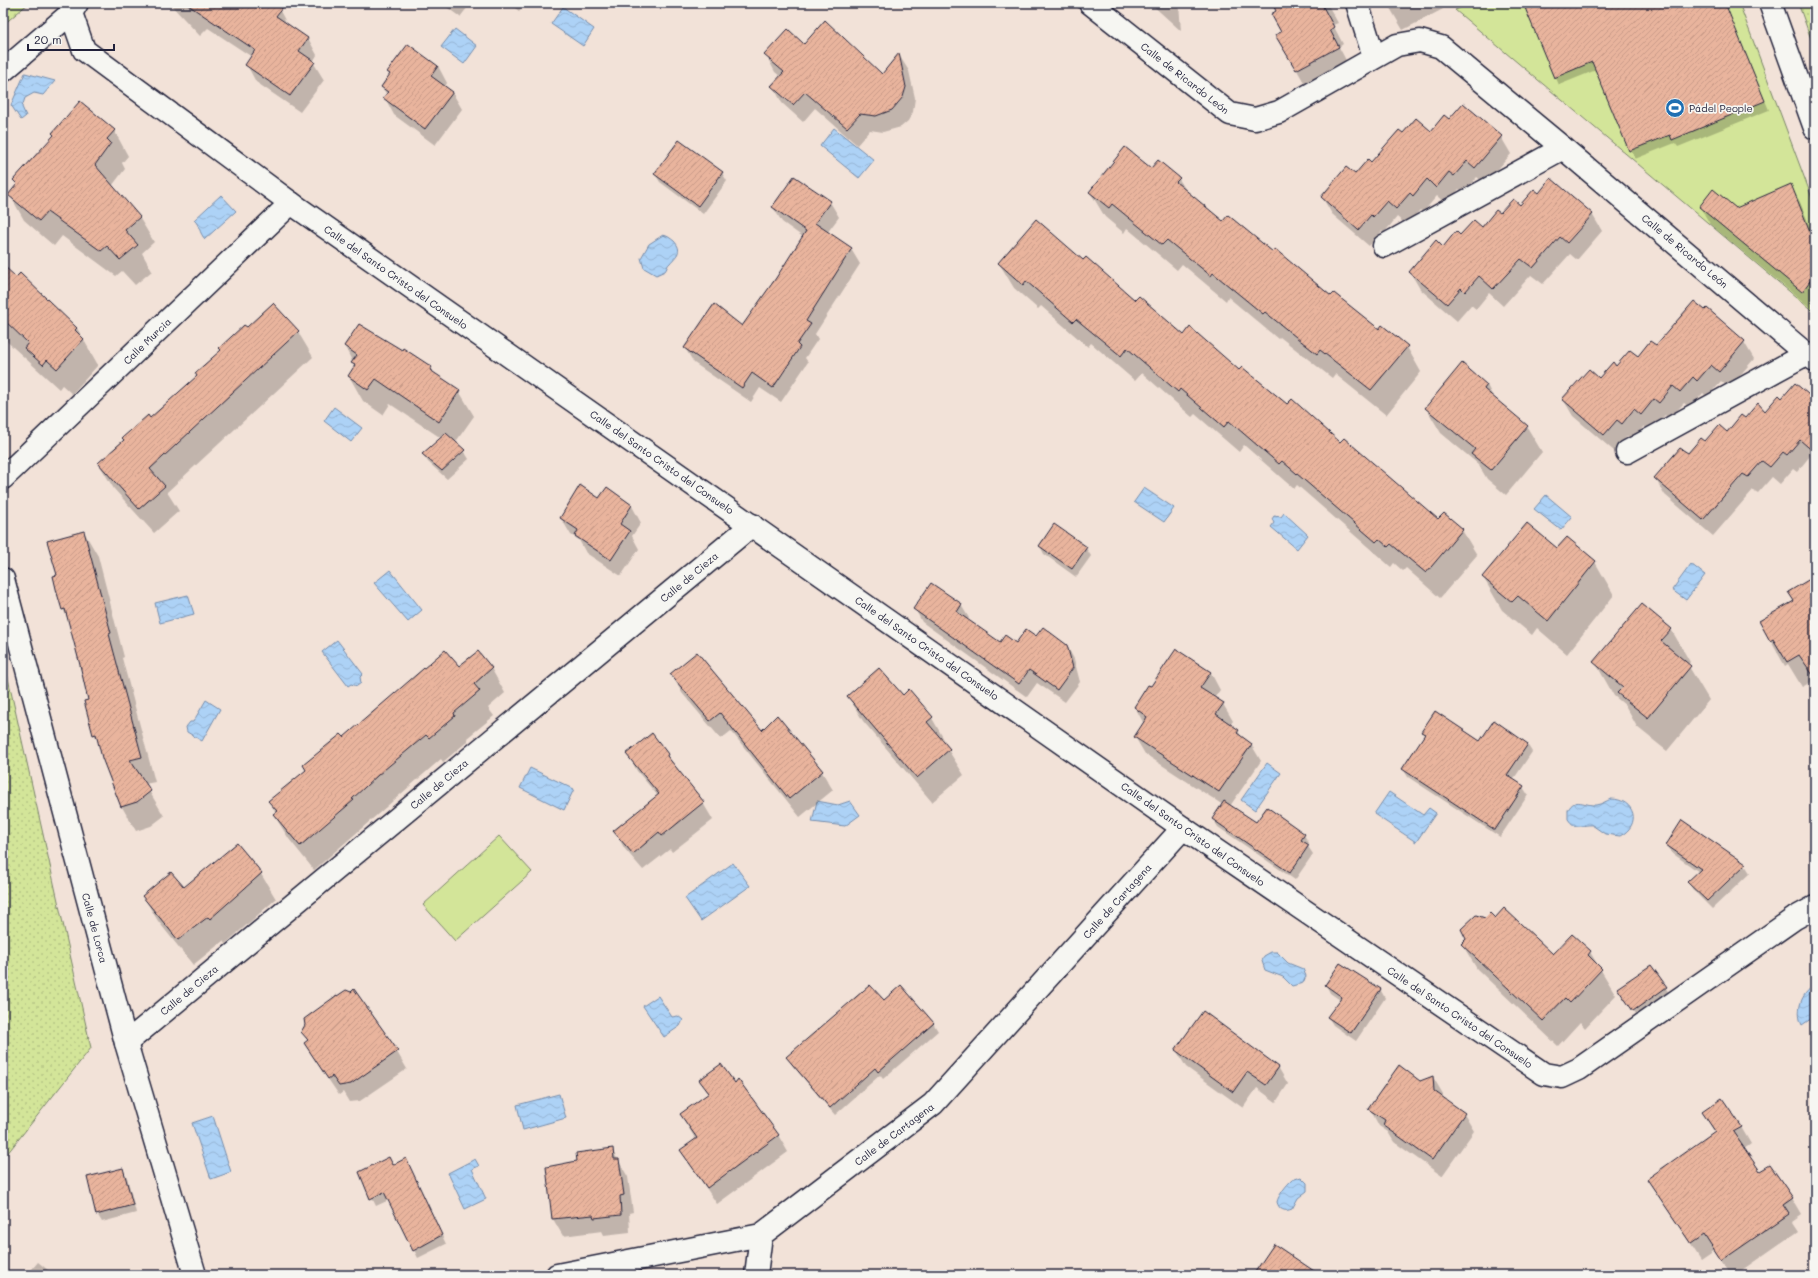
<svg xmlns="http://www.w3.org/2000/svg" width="1818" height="1278" font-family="Mali,sans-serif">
  <defs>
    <pattern id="grass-dots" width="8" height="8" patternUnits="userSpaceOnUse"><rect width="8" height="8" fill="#d3e599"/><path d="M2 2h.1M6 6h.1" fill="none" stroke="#b5c485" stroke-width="1.8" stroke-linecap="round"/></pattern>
    <pattern id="forest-firs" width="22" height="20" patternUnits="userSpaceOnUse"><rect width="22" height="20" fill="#d3e599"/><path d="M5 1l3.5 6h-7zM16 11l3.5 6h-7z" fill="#b5c485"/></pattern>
    <pattern id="water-waves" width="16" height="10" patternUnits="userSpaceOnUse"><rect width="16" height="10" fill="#add2f6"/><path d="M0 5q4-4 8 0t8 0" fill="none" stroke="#95b4d4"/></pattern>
    <pattern id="building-hatch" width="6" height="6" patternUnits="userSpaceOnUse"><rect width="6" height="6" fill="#e9b49d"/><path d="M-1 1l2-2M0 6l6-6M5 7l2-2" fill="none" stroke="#c89a88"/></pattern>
  </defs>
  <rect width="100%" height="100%" fill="#f2e2d8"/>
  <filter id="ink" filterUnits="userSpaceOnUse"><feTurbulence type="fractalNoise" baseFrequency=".025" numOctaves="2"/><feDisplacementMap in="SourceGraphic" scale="8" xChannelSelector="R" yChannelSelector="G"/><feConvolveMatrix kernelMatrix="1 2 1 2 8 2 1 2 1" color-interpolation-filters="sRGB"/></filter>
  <g filter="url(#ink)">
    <!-- grass -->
    <g fill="url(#grass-dots)" stroke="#7a846a">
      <path d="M1798,3H1815V50Z"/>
      <path d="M3,656L91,1048L3,1159Z"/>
    </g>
    <!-- forest -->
    <path fill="url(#forest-firs)" stroke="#7a846a" d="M3,3H29L3,25Z"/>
    <!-- park -->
    <g fill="#d3e599" stroke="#7a846a">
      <path d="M1472,3H1739L1815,206V313L1455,10Z"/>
      <path d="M499,836L532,872L455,941L423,905Z"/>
    </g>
    <!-- water -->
    <g fill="url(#water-waves)" stroke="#758cab">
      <path d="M563,7L594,29L583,46L551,24Z"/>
      <path d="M455,29L477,46L464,64L441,47Z"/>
      <path d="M25,73L55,81L43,95L34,93L25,98L22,107L26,116L21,120L11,105Z"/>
      <path d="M834,128L874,160L859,178L820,146Z"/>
      <path d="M221,195L236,211L205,239C199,233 200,225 194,220Z"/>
      <path d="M663,235C668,236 670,238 674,241C683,251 677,255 670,263C667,265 667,269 665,271L656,275L644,268L641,258L649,244Z"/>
      <path d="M334,407L362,428L351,442L324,421Z"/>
      <path d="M1144,488L1174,508L1164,522L1134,502Z"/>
      <path d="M1546,495L1572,517L1561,530L1534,509Z"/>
      <path d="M1284,513L1308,535L1297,549L1271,527L1274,523L1272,519L1274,516L1281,517Z"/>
      <path d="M1691,564L1705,575L1686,600L1672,590Z"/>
      <path d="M390,570L422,610L408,622L374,583Z"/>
      <path d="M188,595L194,614L160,623L155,603Z"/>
      <path d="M337,640L363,674L360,677L361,683L357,686L351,684L348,686L322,652Z"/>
      <path d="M206,700L220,709L202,741L187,732L186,727L190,722H193Z"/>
      <path d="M1267,763L1281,773L1255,810L1241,800Z"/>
      <path d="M530,768L574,789L564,810L520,788Z"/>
      <path d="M1389,792L1423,815L1429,808L1436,813L1416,842L1374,814Z"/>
      <path d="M1611,799C1635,799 1642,825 1620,836L1605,834L1592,825C1582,824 1576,831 1568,819V810C1575,796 1585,806 1596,805C1602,804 1606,801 1611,799Z"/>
      <path d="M817,801L838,805L850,801L860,815L845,826L812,822Z"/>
      <path d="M733,863L750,886L701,921L685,898Z"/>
      <path d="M1271,952H1277L1288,963L1303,969L1306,976L1303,983L1292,986L1283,977L1265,970L1262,961L1264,956Z"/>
      <path d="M1811,988L1815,993V1016L1802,1025C1796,1013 1800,996 1811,988Z"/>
      <path d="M658,996L672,1017L678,1016L683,1020L680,1026L664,1037L643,1006Z"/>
      <path d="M559,1094L566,1118L523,1130L517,1105Z"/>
      <path d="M213,1116L231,1172L211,1179L192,1123Z"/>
      <path d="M475,1159L479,1166L472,1169L486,1199L465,1209L448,1173Z"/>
      <path d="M1301,1177L1307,1183V1191L1298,1198L1292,1209C1285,1212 1279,1210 1277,1202C1278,1196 1287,1184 1292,1180Z"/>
    </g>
    <!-- shadow -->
    <g fill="#0003">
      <path d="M169,3H268L280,11L287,24L308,38L317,55L313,62L324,80L300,112L256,82L247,65L252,57L208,28L200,36Z"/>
      <path d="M441,3H471L460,17Z"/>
      <path d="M508,3H525L519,11Z"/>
      <path d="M1150,3H1179L1181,31Z"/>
      <path d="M1273,3H1332L1328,5L1338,23L1333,25L1343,44L1339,47L1348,64L1306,86L1277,35L1282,32L1278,12Z"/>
      <path d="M1387,3H1440L1443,9L1403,30Z"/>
      <path d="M1524,3H1725L1769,110L1678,147L1675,143L1635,159L1596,70L1559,85Z"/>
      <path d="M804,46L882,75L899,55L909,71L915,98L913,112L908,121L901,127L883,132L870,130L857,145L815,108L803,122L782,103L773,86L781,77L775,72L766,55Z"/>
      <path d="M438,66L447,83L445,87L452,92L462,109L435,145L394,115L385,98L387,95L382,87L390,76L388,72Z"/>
      <path d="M1449,120L1501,137L1511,154L1485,184L1477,177L1464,192L1459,189L1446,204L1437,196L1423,212L1420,210L1406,225L1397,217L1384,233L1382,231L1369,246L1332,214L1322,197L1355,176L1403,135L1431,132Z"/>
      <path d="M114,130L128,156L122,163L125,169L112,186L139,217L154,242L142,253L152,271L135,285L122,271L116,276L62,236L54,246L24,220L10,195L17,186L14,181Z"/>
      <path d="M1151,170L1179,179L1187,192L1224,222L1273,253L1379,330L1407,347L1421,372L1386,415L1335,374L1332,378L1280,337L1278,339L1228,297L1226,301L1182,264L1177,270L1127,228L1124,233L1105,217L1090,192Z"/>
      <path d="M722,173L727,181L703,214L660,182L655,174Z"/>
      <path d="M1790,185L1800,202L1815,239V304L1812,309L1710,224L1700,207L1736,209Z"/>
      <path d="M1539,195L1592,214L1602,231L1577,260L1570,254L1543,284L1531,275L1503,306L1489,293L1476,309L1471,305L1457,321L1420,289L1410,272L1461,237L1482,228L1500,215Z"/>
      <path d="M830,202L839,217L827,233L851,249L860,264L815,334L818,339L805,358L808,362L781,402L760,388L751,402L694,363L685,348L743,327L803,237L782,222L773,207Z"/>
      <path d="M1083,261L1184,336L1239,372L1341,444L1438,521L1462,530L1477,555L1440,598L1406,568L1403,571L1394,563L1391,567L1297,485L1294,489L1244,445L1239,452L1195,414L1192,417L1142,373L1135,381L1091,343L1088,347L1041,306L1038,309L1014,288L999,263Z"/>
      <path d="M3,271L77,328L98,365L72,394L62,385L59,389L3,338Z"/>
      <path d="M273,305L298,332L313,357L167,492L179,511L154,533L114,489L99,464L198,376L221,351L220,348L247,329Z"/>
      <path d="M1744,342L1754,359L1729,388L1721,381L1707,397L1703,393L1690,408L1684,403L1669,419L1665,415L1651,431L1644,426L1632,440L1627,436L1614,451L1573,416L1563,399L1599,379L1616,367L1656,346Z"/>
      <path d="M345,347L402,351L431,368L435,374L459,391L474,416L455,443L464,451L469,459L447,479L428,462L423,454L441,438L390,404L383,415L363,401L349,376L355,367Z"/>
      <path d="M3,384L6,396L3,403Z"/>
      <path d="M1487,385L1494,399L1527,427L1542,452L1506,495L1487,479L1478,464L1441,433L1426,408Z"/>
      <path d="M1782,400L1815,401V460L1810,456L1797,472L1793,469L1780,484L1772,477L1758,493L1753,490L1713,536L1665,495L1655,478L1705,442L1727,433L1745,420L1765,412Z"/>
      <path d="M607,489L632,506L641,523L632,536L639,549L621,576L586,553L579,540L571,535L561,518L600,499Z"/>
      <path d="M84,532L98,556L124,657L122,658L155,782L145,784L164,816L151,826L136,831L122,807L99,743L94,734L89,701L68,619L63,609L58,576Z"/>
      <path d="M1567,539L1595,562L1614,595L1567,654L1537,628L1532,635L1502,610L1483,577L1557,550Z"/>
      <path d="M1040,546L1086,548L1091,556L1076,577L1044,554Z"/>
      <path d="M1815,578V680L1802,687L1788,664L1785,666L1760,622L1795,602Z"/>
      <path d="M961,605L969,618L967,620L1000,643L1016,644L1036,638L1067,646L1074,659L1080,682L1065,702L1037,683L1027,697L922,622L915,609Z"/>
      <path d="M1671,629L1690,662L1688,665L1709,700L1667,751L1637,727L1625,705L1614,696L1595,662Z"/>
      <path d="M1176,650L1211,673L1220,690L1214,698L1223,704L1233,721L1230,725L1238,731L1243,739L1251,744L1261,761L1230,806L1256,824L1304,835L1309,843L1307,845L1313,854L1295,880L1218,827L1213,819L1223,805L1145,754L1135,737L1144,724L1135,707L1152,688Z"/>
      <path d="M459,668H491L505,693L488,708L494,716L467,738L468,741L443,762L441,759L314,870L289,839L274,815L276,813L270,802L344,738Z"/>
      <path d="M672,675L762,732L777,717L822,772L833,790L800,817L731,731L721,739L682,693Z"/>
      <path d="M848,696H903L932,718L946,743L945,745L964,775L932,802L863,721Z"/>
      <path d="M1422,732L1480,742L1527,744L1532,752L1513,780L1523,787L1528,795L1500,837L1408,777L1403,769L1425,736Z"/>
      <path d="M652,735L703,803L713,820L672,852L670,849L643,870L624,848L615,831L658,796L637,771L628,754Z"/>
      <path d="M237,845L261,874L276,899L225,944L223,941L193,965L158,921L143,896L184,889Z"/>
      <path d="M1667,845L1745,865L1750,873L1712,909L1693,890L1688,882L1699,872L1672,853Z"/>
      <path d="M1485,919L1553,955L1572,935L1590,952L1616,995L1585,1028L1580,1022L1558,1046L1477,969L1462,944Z"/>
      <path d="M1651,966L1671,996L1639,1018L1623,996Z"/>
      <path d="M1326,985L1380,989L1385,998L1356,1041L1333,1025L1328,1017L1340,1000L1330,993Z"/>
      <path d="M354,991L397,1052L407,1069L360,1101L349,1102L343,1092L339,1095L315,1060L305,1043L308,1041L302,1032L337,997Z"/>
      <path d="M883,1002L933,1023L938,1031L883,1079L880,1075L835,1115L792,1065L787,1057Z"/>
      <path d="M1176,1050L1278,1067L1288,1084L1276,1102L1257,1088L1243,1108L1186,1067Z"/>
      <path d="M1433,1077L1443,1094V1099L1464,1114L1474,1131L1442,1176L1394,1142L1388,1132L1379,1126L1370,1109L1420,1082Z"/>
      <path d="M701,1081L778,1135L788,1152L717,1204L681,1151L696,1140L681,1115L708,1094Z"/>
      <path d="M1703,1112L1741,1127L1751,1144L1744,1149L1760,1173L1792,1198L1802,1215L1792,1222L1798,1231L1735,1275H1730L1714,1251L1701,1260L1648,1179L1715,1133Z"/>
      <path d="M612,1150L628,1177L633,1212L629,1213L630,1232L604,1235L602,1231L563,1236L553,1219L547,1167L579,1162Z"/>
      <path d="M393,1166L410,1168L446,1244L418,1258L389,1200L376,1206L360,1173Z"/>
      <path d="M122,1169L127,1177L136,1213L102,1222L97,1214Z"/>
      <path d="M38,1262L54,1275H27Z"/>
    </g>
    <!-- building -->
    <g fill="url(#building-hatch)" stroke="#22223b">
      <path d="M185,3H286L276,16L308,38L299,51L315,62L290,96L245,65L255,50Z"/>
      <path d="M1272,3H1321L1334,27L1330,30L1339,47L1296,70L1275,35L1281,32L1271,14L1276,11Z"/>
      <path d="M1523,3H1725L1765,101L1672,140L1670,135L1629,151L1592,62L1554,78Z"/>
      <path d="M825,20L882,74L899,53L906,87L903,97L892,110L876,116L860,114L847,128L805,92L793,105L771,86L784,72L764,55L788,29L804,44Z"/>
      <path d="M408,44L438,66L431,76L453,92L425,129L383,98L388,92L381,87L390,74L387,72Z"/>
      <path d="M80,101L115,130L107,139L111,143L95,165L140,217L125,230L138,245L120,260L107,246L101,251L47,212L39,221L8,195L17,184L13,180L54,135L52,133Z"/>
      <path d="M1463,103L1502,136L1475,168L1467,161L1454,176L1449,172L1436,188L1427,179L1413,196L1410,193L1396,209L1387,201L1373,217L1371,215L1358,230L1321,197L1346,167L1355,174L1368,159L1371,162L1399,130L1403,133L1416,118L1431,131L1444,115L1449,119Z"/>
      <path d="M679,140L723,172L698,206L654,174Z"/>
      <path d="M1125,147L1151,168L1158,160L1180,178L1176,182L1223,221L1228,215L1273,252L1275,249L1331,296L1334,293L1379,329L1382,325L1408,346L1371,390L1320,350L1317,354L1265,312L1263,314L1213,273L1211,276L1167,240L1162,245L1112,204L1109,208L1089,192Z"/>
      <path d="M794,176L831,201L815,223L852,248L806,321L811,324L797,344L800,347L773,388L752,373L742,388L684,348L714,304L742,326L776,278L806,231L772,207Z"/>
      <path d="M1551,178L1593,214L1567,243L1560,237L1533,268L1521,259L1493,289L1479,276L1465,292L1461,288L1447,304L1409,272L1436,240L1443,247L1456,231L1460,235L1474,220L1482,227L1496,210L1500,213L1513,199L1520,205L1534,189L1539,193Z"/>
      <path d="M1791,184L1815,244V274L1802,292L1699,207L1713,189L1736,208Z"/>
      <path d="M1036,219L1083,260L1086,257L1135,300L1139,296L1184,335L1190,327L1239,370L1242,367L1287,404L1292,399L1340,442L1344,438L1438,519L1444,513L1463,529L1426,573L1391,544L1388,547L1379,539L1376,542L1282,461L1279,464L1229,421L1224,427L1180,389L1178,392L1127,348L1121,356L1076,319L1073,322L1026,281L1023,285L998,263Z"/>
      <path d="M3,265L16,277L20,273L77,328L75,330L84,339L57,369L47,360L43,365L24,348L28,343L3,319Z"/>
      <path d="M1694,301L1705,310L1707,308L1745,341L1719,372L1711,365L1697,381L1693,377L1680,392L1673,386L1659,403L1654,399L1641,415L1634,409L1622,424L1617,420L1604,435L1562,399L1589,369L1599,378L1613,362L1616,366L1630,350L1638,356L1650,341L1656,345Z"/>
      <path d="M273,303L299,331L150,469L165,486L139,509L98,463L124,440L122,438L148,415L150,418L197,376L195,373L221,350L219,348L244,325L247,327Z"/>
      <path d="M359,324L402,350L403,348L432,367L430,370L460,390L439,422L376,379L368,390L348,376L355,365L351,363L357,355L344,346Z"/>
      <path d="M1462,363L1487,385L1484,389L1528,426L1491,470L1471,454L1475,449L1425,408Z"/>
      <path d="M1795,383L1815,400V453L1800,440L1787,455L1783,452L1770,467L1762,461L1748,477L1743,474L1703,520L1654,478L1680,448L1688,453L1701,438L1705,441L1719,425L1727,432L1741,415L1745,418L1758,403L1765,411L1779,395L1782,398Z"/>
      <path d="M446,433L465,450L442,471L422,454Z"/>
      <path d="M580,485L599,498L607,487L632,505L620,524L630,531L611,560L575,536L578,530L560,518Z"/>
      <path d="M1527,523L1557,548L1567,537L1596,561L1548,621L1518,596L1512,602L1482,577Z"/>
      <path d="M1054,524L1087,547L1072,569L1039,546Z"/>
      <path d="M84,531L111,633L109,634L142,757L130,760L151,791L137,802L121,807L102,758L96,734L93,735L84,701L88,700L80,665L65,609L62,610L57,593L53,576L57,575L47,541Z"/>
      <path d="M1815,576V678L1799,655L1787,662L1773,639L1770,641L1759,621L1794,601L1788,592Z"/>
      <path d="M931,583L962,604L957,612L1000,642L1005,635L1016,643L1026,629L1036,636L1043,627L1067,645L1073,668L1057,690L1029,670L1019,684L913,609Z"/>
      <path d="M1642,604L1672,629L1661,641L1691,666L1648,718L1617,693L1623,687L1593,662Z"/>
      <path d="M1176,649L1211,672L1200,688L1224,703L1216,714L1239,730L1237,733L1252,744L1219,792L1134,737L1147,717L1134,707L1148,685L1151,686Z"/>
      <path d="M445,650L459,666L478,651L492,668L474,684L480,691L454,713L455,716L429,738L426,735L378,775L352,799L354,800L300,846L273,814L277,811L268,801L306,770L303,765L341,734L344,737Z"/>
      <path d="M697,652L762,730L777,715L823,771L789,799L720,713L710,721L670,674Z"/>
      <path d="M879,668L903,695L909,689L933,717L927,722L950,749L917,778L847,696Z"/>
      <path d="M1435,711L1480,741L1494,720L1528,744L1507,775L1524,786L1495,830L1402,769L1425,734L1421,732Z"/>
      <path d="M652,733L668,754L667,756L704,802L662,836L659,832L633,854L613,831L659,794L626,754Z"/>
      <path d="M1224,801L1256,822L1267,807L1305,834L1301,840L1309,845L1290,873L1212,819Z"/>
      <path d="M1682,820L1746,864L1707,901L1687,882L1701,869L1666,845Z"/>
      <path d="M237,843L262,873L210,919L208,917L178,940L142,896L171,872L184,887Z"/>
      <path d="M1504,908L1553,954L1572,934L1591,951L1588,955L1602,969L1570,1003L1565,998L1543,1021L1461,944L1466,939L1461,929L1476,915L1485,918L1490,913L1495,918Z"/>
      <path d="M1340,963L1381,989L1351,1033L1327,1017L1342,997L1325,985Z"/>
      <path d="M1651,965L1667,987L1633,1011L1617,988Z"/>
      <path d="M870,985L884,1000L901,985L934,1023L878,1072L875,1068L830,1108L786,1057Z"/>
      <path d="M354,989L398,1051L351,1084L339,1086L332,1076L328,1079L304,1043L308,1040L301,1032L305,1025L304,1019L337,995V996L346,990L351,992Z"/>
      <path d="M1203,1011L1279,1067L1266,1085L1247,1072L1233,1092L1175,1050Z"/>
      <path d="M721,1064L735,1083L738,1079L779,1135L707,1188L680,1150L697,1138L680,1114L709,1093L699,1080Z"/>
      <path d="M1399,1065L1420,1081L1433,1076L1434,1091L1465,1113L1432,1160L1383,1125L1385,1120L1368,1109Z"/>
      <path d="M1722,1098L1742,1127L1733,1132L1760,1171L1770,1165L1793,1198L1783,1205L1789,1214L1721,1261L1704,1235L1691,1244L1647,1179L1715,1131L1702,1112Z"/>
      <path d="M613,1148L614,1159H619L624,1195L620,1196L621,1215L594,1218L593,1215L552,1219L546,1167L577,1161L576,1153Z"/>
      <path d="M389,1157L393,1165L406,1158L442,1235L413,1251L384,1192L370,1199L359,1172Z"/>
      <path d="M123,1168L133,1205L96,1215L87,1177Z"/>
      <path d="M1274,1244L1320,1275H1253Z"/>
    </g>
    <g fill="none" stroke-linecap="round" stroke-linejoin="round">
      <!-- minor casing -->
      <g stroke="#22223b" stroke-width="25">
        <g id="minor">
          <path d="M1090,3L1230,114L1255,119L1279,112L1397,45L1420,41L1441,47L1563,148L1806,354L1815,360"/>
          <path d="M1357,3L1374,57"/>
          <path d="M71,13L84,50L291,203L1183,828L1544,1074L1562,1077L1579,1069L1795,918L1815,907"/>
          <path d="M3,71L71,13L77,3"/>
          <path d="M1384,246L1563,148"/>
          <path d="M1627,452L1806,354"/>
          <path d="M3,478L291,203"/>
          <path d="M3,579L126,1043L195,1275"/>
          <path d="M126,1043L752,525"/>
          <path d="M557,1275L761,1235L933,1104L1183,828"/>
          <path d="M756,1275L761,1235"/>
        </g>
      </g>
      <!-- major casing -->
      <g stroke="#22223b" stroke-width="25">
        <path id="major" d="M1770,3L1815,128"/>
      </g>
      <!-- minor -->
      <use href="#minor" stroke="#f6f6f2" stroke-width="22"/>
      <!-- major -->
      <use href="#major" stroke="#f6f6f2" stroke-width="22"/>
    </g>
  </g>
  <!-- icons -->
  <defs>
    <g id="stadium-disc" transform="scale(1)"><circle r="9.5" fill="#1f6fb2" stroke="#f6f6f2"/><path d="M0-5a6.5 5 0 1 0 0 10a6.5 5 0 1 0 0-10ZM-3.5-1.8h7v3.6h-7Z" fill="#fff"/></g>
  </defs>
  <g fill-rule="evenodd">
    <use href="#stadium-disc" x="1675" y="108"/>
  </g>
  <g text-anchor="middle" stroke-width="3.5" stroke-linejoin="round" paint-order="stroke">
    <!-- street labels -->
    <g font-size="10" fill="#22223b" stroke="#f6f6f2">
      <text transform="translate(1185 78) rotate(38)" y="4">Calle de Ricardo León</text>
      <text transform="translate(1685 251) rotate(40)" y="4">Calle de Ricardo León</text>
      <text transform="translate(396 277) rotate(35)" y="4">Calle del Santo Cristo del Consuelo</text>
      <text transform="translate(147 341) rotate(-44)" y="4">Calle Murcia</text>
      <text transform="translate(662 462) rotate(35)" y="4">Calle del Santo Cristo del Consuelo</text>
      <text transform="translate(689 577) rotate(-40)" y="4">Calle de Cieza</text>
      <text transform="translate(927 648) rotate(35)" y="4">Calle del Santo Cristo del Consuelo</text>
      <text transform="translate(439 784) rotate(-40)" y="4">Calle de Cieza</text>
      <text transform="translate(1193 834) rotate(35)" y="4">Calle del Santo Cristo del Consuelo</text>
      <text transform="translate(1117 901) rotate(-48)" y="4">Calle de Cartagena</text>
      <text transform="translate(95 928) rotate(75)" y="4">Calle de Lorca</text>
      <text transform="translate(189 990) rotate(-40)" y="4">Calle de Cieza</text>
      <text transform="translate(1460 1017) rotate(34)" y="4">Calle del Santo Cristo del Consuelo</text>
      <text transform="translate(894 1134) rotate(-37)" y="4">Calle de Cartagena</text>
    </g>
    <!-- poi labels -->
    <g font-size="10" fill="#22223b" stroke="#f6f6f2" text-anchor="start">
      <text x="1689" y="112">Pádel People</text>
    </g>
  </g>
  <!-- margin -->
  <rect width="1818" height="1278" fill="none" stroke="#f6f6f2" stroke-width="16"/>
  <rect x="8" y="8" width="1802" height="1262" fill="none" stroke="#22223b" stroke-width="1.5" filter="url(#ink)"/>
  <!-- scale -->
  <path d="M28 44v6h86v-6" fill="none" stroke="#22223b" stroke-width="2"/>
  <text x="34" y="44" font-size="12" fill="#22223b" stroke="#f6f6f2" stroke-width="3" paint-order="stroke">20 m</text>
</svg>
